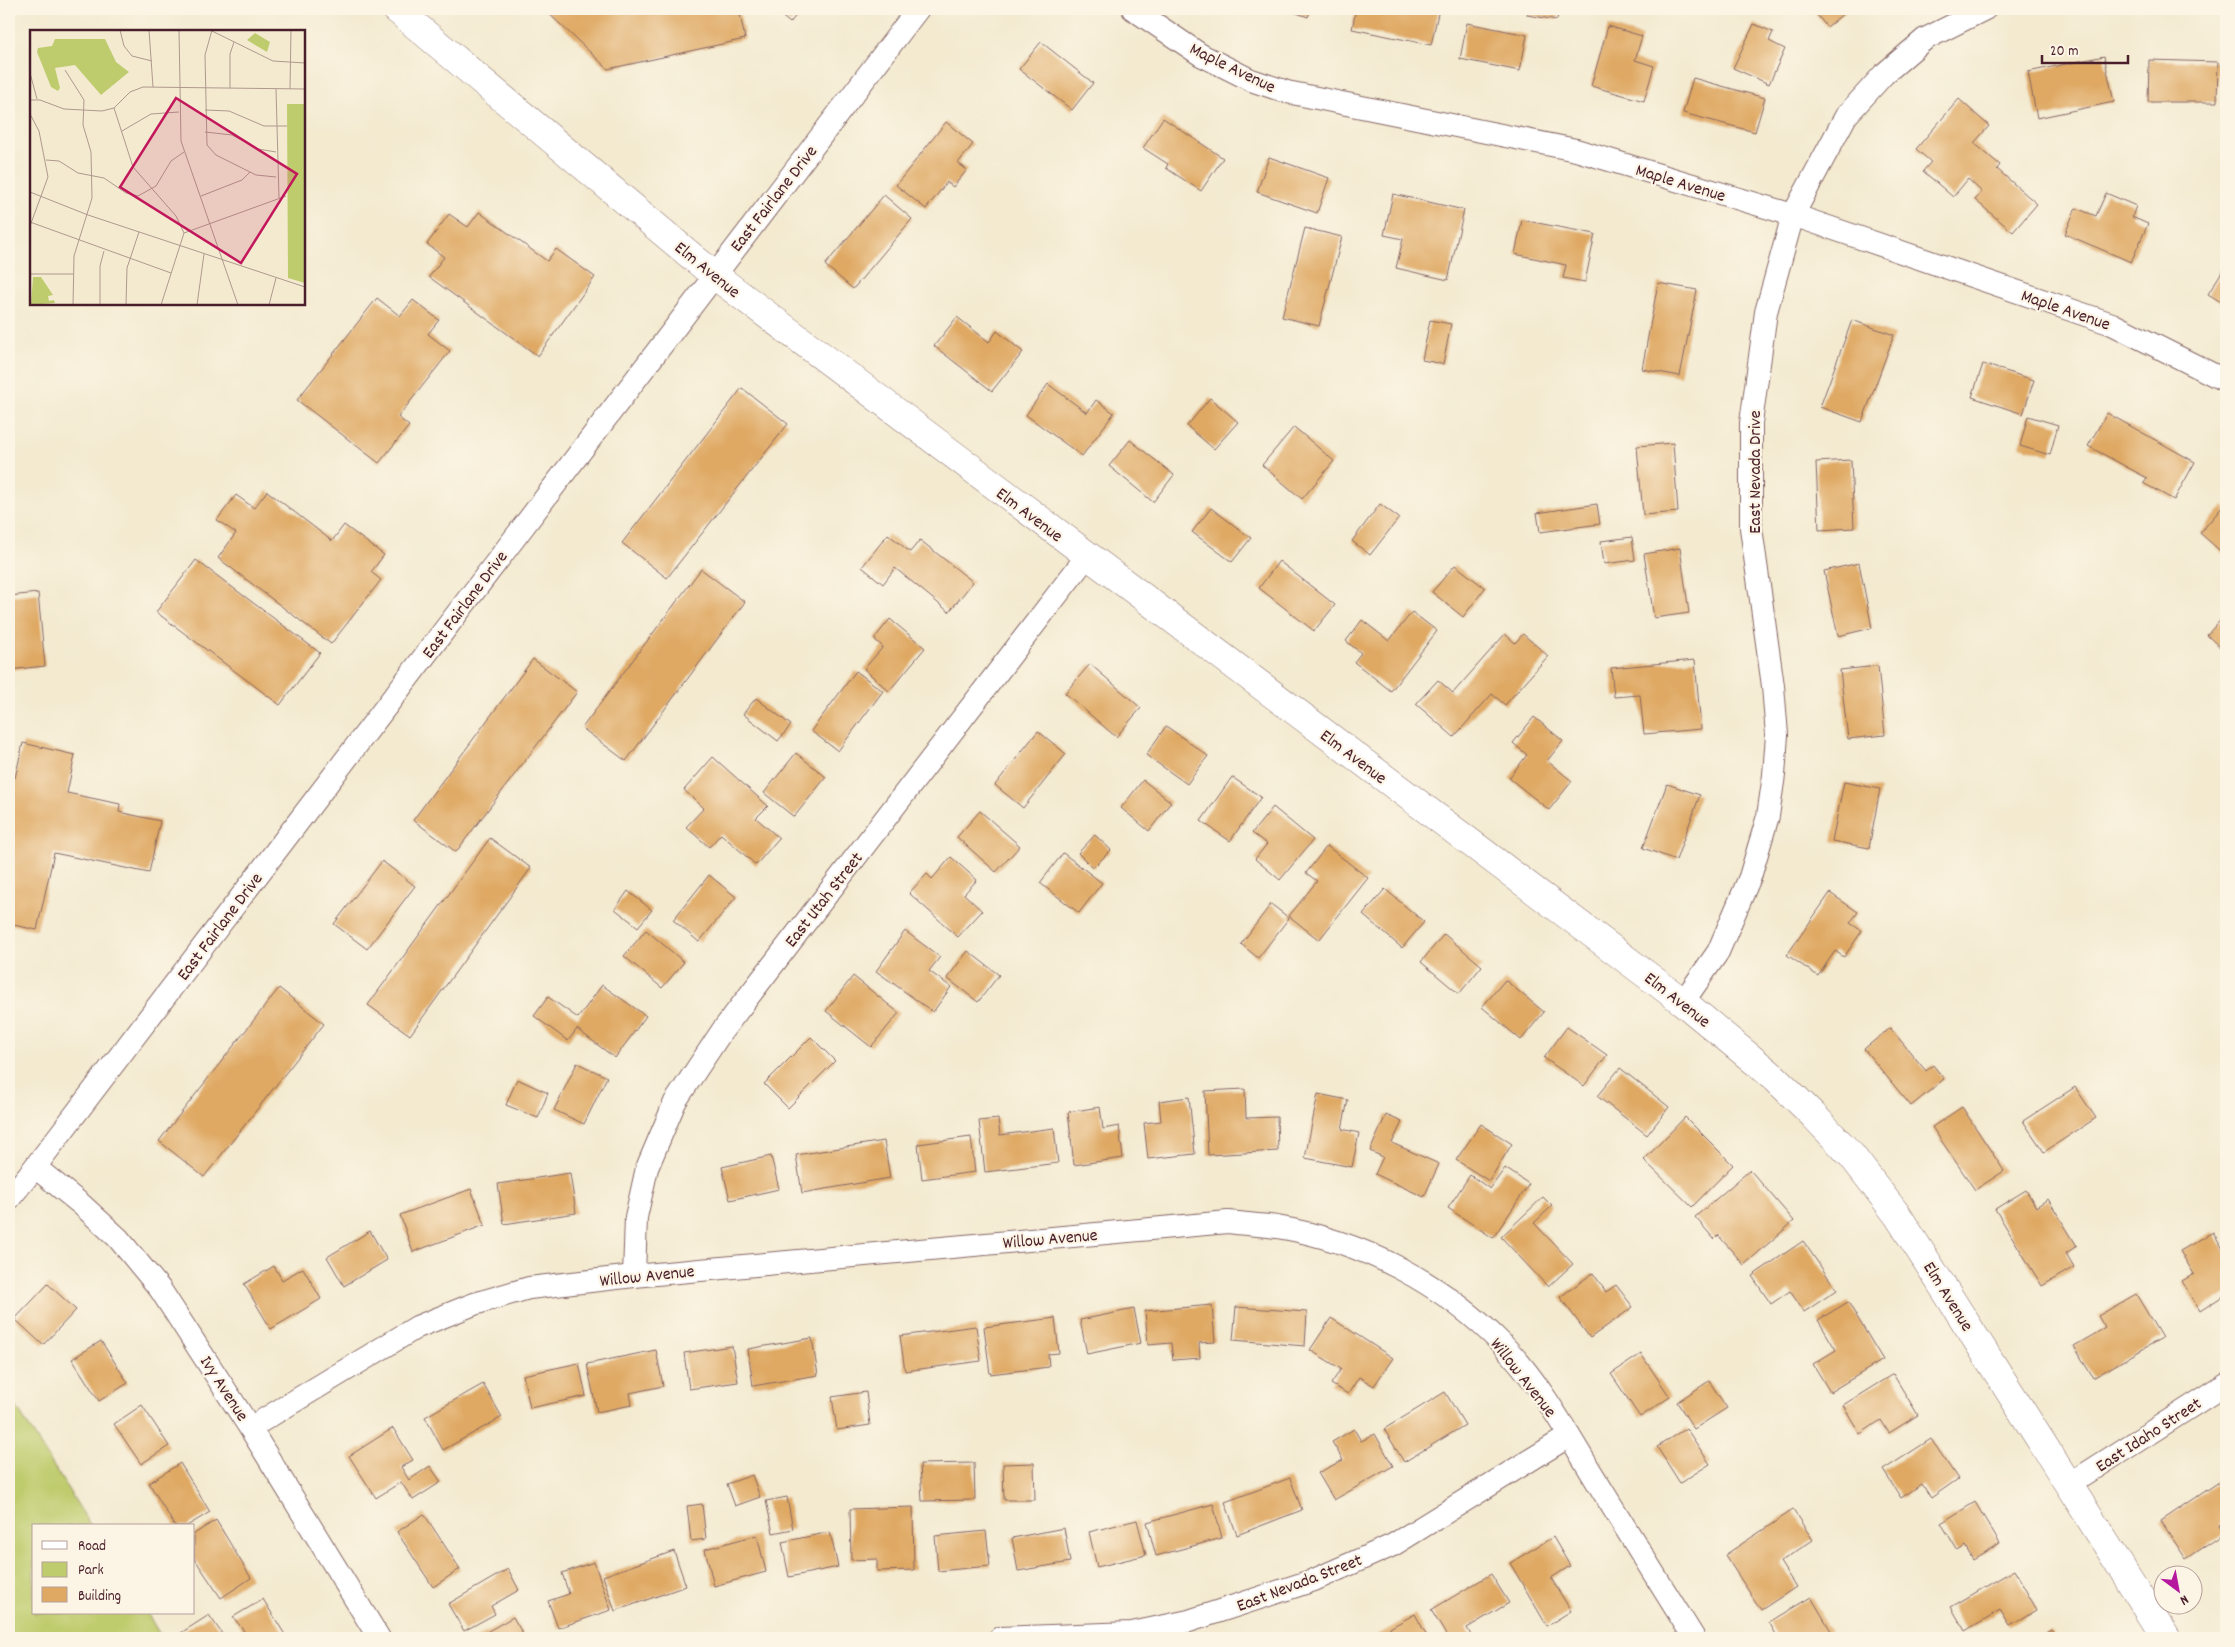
<svg xmlns="http://www.w3.org/2000/svg" width="2235" height="1647" font-family="Dekko,sans-serif">
  <rect width="100%" height="100%" fill="#fcf5e5"/>
  <filter id="ink" filterUnits="userSpaceOnUse"><feTurbulence type="fractalNoise" baseFrequency=".02" numOctaves="2"/><feDisplacementMap in="SourceGraphic" scale="10" xChannelSelector="R" yChannelSelector="G"/><feConvolveMatrix kernelMatrix="1 2 1 2 8 2 1 2 1" color-interpolation-filters="sRGB"/></filter>
  <filter id="wash" filterUnits="userSpaceOnUse"><feTurbulence type="fractalNoise" baseFrequency=".0096" numOctaves="4" result="noise"/><feDisplacementMap in="SourceGraphic" scale="20" xChannelSelector="R" yChannelSelector="G"/><feGaussianBlur stdDeviation="1.12" result="paint"/><feColorMatrix in="noise" values="0 0 0 0 0 0 0 0 0 0 0 0 0 0 0 0 0 1.4 0 .05"/><feComposite in="paint" operator="in"/></filter>
  <g filter="url(#wash)">
    <rect width="100%" height="100%" fill="#f3ead0"/>
    <!-- green -->
    <path fill="#bfcc6e" stroke="#84764c" d="M9,1395L91,1526H34V1613H147L162,1638H9Z"/>
    <g id="blocks">
      <!-- building -->
      <g fill="#dfa963">
        <path d="M544,9H739L745,39L608,69Z"/>
        <path d="M773,9H801L790,23Z"/>
        <path d="M1285,9H1311L1308,17Z"/>
        <path d="M1356,9H1439L1431,45L1352,29Z"/>
        <path d="M1529,9H1559L1557,20L1527,15Z"/>
        <path d="M1812,9H1849L1827,27Z"/>
        <path d="M1467,23L1527,35L1520,71L1460,59Z"/>
        <path d="M1754,24L1773,32L1769,41L1785,49L1769,84L1733,68Z"/>
        <path d="M1608,26L1642,36L1635,60L1654,66L1644,101L1591,86Z"/>
        <path d="M1041,42L1093,83L1072,110L1019,69Z"/>
        <path d="M2104,56L2114,102L2037,118L2028,72Z"/>
        <path d="M2149,60L2218,62L2217,102H2148Z"/>
        <path d="M1693,78L1765,98L1755,132L1683,113Z"/>
        <path d="M1959,99L1989,126L1974,143L2000,165L1997,169L2037,204L2013,232L1975,200L1982,192L1968,179L1953,197L1923,171L1931,162L1916,149Z"/>
        <path d="M1163,118L1223,158L1201,191L1166,168L1168,164L1143,148Z"/>
        <path d="M946,122L973,144L958,163L967,170L953,187L947,182L926,209L896,185Z"/>
        <path d="M1269,157L1329,178L1317,213L1257,192Z"/>
        <path d="M2106,193L2136,206L2132,217L2148,224L2131,262L2065,234L2076,208L2096,216Z"/>
        <path d="M1393,194L1464,210L1448,280L1396,268L1403,239L1384,235Z"/>
        <path d="M884,195L912,219L853,289L825,265Z"/>
        <path d="M479,212L547,261L556,249L595,277L538,356L429,277L444,257L427,244L449,214L468,227Z"/>
        <path d="M1522,220L1595,234L1585,282L1563,278L1566,265L1515,254Z"/>
        <path d="M1305,228L1342,237L1319,326L1282,317Z"/>
        <path d="M2226,265V305L2208,294Z"/>
        <path d="M1658,283L1697,290L1680,376L1642,369Z"/>
        <path d="M377,298L400,316L413,300L439,320L428,334L450,351L398,417L409,426L379,463L297,400Z"/>
        <path d="M957,317L989,342L997,331L1023,352L992,391L934,346Z"/>
        <path d="M1430,320L1451,324L1443,364L1422,360Z"/>
        <path d="M1852,320L1894,335L1862,422L1820,407Z"/>
        <path d="M1983,364L2034,380L2023,414L1972,397Z"/>
        <path d="M1048,384L1087,413L1096,400L1114,413L1082,456L1026,415Z"/>
        <path d="M742,388L788,424L667,578L622,543Z"/>
        <path d="M1210,398L1238,422L1214,449L1187,426Z"/>
        <path d="M2107,413L2195,462L2174,500L2143,483L2147,478L2088,446Z"/>
        <path d="M2028,416L2058,425L2050,455L2020,446Z"/>
        <path d="M1294,427L1334,461L1302,499L1262,465Z"/>
        <path d="M1130,440L1174,475L1153,502L1109,466Z"/>
        <path d="M1673,443L1678,512L1643,515L1637,446Z"/>
        <path d="M1851,460L1854,528L1819,530L1816,462Z"/>
        <path d="M267,491L332,541L344,525L384,555L371,572L381,580L331,644L218,558L236,533L217,520L236,495L254,508Z"/>
        <path d="M1380,504L1399,518L1370,555L1352,541Z"/>
        <path d="M1597,504L1600,524L1540,532L1537,513Z"/>
        <path d="M2224,505L2226,508V556L2200,533Z"/>
        <path d="M1211,508L1251,538L1232,562L1192,532Z"/>
        <path d="M888,534L910,552L920,540L973,582L949,612L895,568L883,584L862,567Z"/>
        <path d="M1632,537L1635,560L1604,564L1601,541Z"/>
        <path d="M1680,548L1689,613L1654,618L1644,554Z"/>
        <path d="M196,560L320,653L280,705L156,612Z"/>
        <path d="M1279,561L1335,605L1314,631L1259,588Z"/>
        <path d="M1859,563L1872,628L1838,636L1824,571Z"/>
        <path d="M1455,565L1485,588L1463,617L1432,592Z"/>
        <path d="M701,569L745,602L626,761L582,728Z"/>
        <path d="M38,593L45,666L9,670V596Z"/>
        <path d="M1412,612L1437,631L1391,691L1354,662L1361,653L1346,641L1362,620L1389,641Z"/>
        <path d="M2226,614V653L2207,635Z"/>
        <path d="M890,619L925,648L889,691L864,669L883,647L874,639Z"/>
        <path d="M1505,634L1515,643L1523,634L1548,656L1505,705L1492,694L1454,737L1416,704L1438,680L1453,693Z"/>
        <path d="M533,659L577,692L456,852L413,820Z"/>
        <path d="M1695,660L1701,729L1644,734L1640,695L1614,697L1611,668Z"/>
        <path d="M1090,664L1141,708L1116,737L1065,693Z"/>
        <path d="M1878,666L1885,735L1848,739L1840,670Z"/>
        <path d="M856,671L883,691L838,751L811,731Z"/>
        <path d="M756,698L791,725L778,741L743,714Z"/>
        <path d="M1534,717L1563,741L1547,761L1572,781L1549,810L1509,778L1527,755L1513,743Z"/>
        <path d="M1166,726L1208,756L1187,784L1146,755Z"/>
        <path d="M1038,731L1066,754L1023,808L995,785Z"/>
        <path d="M23,743L75,755L67,793L120,804L119,812L160,821L149,873L54,853L37,930L9,924V776L15,778Z"/>
        <path d="M796,753L826,777L794,817L764,793Z"/>
        <path d="M713,757L768,806L756,818L779,838L756,865L721,834L709,847L686,827L704,808L684,790Z"/>
        <path d="M1232,777L1261,797L1230,841L1201,821Z"/>
        <path d="M1143,780L1171,802L1149,831L1121,808Z"/>
        <path d="M1844,782L1880,789L1869,848L1832,841Z"/>
        <path d="M1667,784L1700,795L1676,860L1643,848Z"/>
        <path d="M1273,807L1313,840L1280,880L1255,859L1267,844L1252,833Z"/>
        <path d="M980,811L1020,846L996,872L957,837Z"/>
        <path d="M1095,835L1111,850L1093,868L1078,853Z"/>
        <path d="M490,838L531,868L410,1035L368,1005Z"/>
        <path d="M1327,846L1368,878L1319,940L1289,916L1317,881L1306,873Z"/>
        <path d="M1063,853L1102,883L1079,913L1040,883Z"/>
        <path d="M951,857L977,880L964,894L982,911L958,937L909,893L927,874L932,879Z"/>
        <path d="M382,861L415,886L367,949L334,924Z"/>
        <path d="M709,875L736,897L699,942L673,920Z"/>
        <path d="M1385,889L1424,922L1402,948L1363,915Z"/>
        <path d="M628,891L652,910L638,927L615,909Z"/>
        <path d="M1830,893L1858,912L1850,923L1862,931L1844,957L1835,951L1818,976L1787,955Z"/>
        <path d="M1271,904L1289,918L1258,958L1241,944Z"/>
        <path d="M646,930L684,962L662,988L624,956Z"/>
        <path d="M905,931L940,957L929,971L951,987L933,1012L876,971Z"/>
        <path d="M1444,934L1482,966L1459,994L1421,962Z"/>
        <path d="M968,951L999,975L978,1002L947,978Z"/>
        <path d="M853,976L899,1013L871,1047L826,1011Z"/>
        <path d="M1505,980L1544,1012L1521,1040L1482,1007Z"/>
        <path d="M602,985L646,1016L615,1058L577,1029L568,1041L534,1016L548,997L578,1018Z"/>
        <path d="M279,988L324,1024L204,1177L159,1141Z"/>
        <path d="M1567,1027L1607,1055L1584,1086L1544,1058Z"/>
        <path d="M1890,1028L1926,1071L1933,1065L1944,1079L1911,1106L1864,1049Z"/>
        <path d="M811,1037L835,1061L788,1108L764,1084Z"/>
        <path d="M577,1063L607,1077L584,1124L554,1110Z"/>
        <path d="M1620,1068L1669,1107L1647,1135L1597,1096Z"/>
        <path d="M517,1079L548,1093L538,1118L506,1105Z"/>
        <path d="M2075,1087L2096,1118L2044,1152L2023,1121Z"/>
        <path d="M1245,1089L1246,1118L1277,1117L1278,1151L1208,1155L1205,1091Z"/>
        <path d="M1318,1094L1348,1100L1342,1129L1359,1133L1352,1167L1305,1158Z"/>
        <path d="M1189,1097L1195,1154L1148,1159L1144,1123L1161,1121L1159,1101Z"/>
        <path d="M1100,1107L1103,1129L1119,1126L1123,1158L1074,1165L1068,1112Z"/>
        <path d="M1962,1107L2004,1171L1975,1190L1932,1127Z"/>
        <path d="M1386,1115L1402,1122L1392,1143L1439,1164L1424,1197L1375,1174L1383,1157L1370,1151Z"/>
        <path d="M1685,1117L1733,1165L1692,1207L1644,1160Z"/>
        <path d="M998,1119L1000,1135L1054,1128L1058,1163L985,1172L979,1121Z"/>
        <path d="M1481,1124L1512,1144L1489,1181L1456,1160Z"/>
        <path d="M971,1137L975,1172L922,1179L918,1144Z"/>
        <path d="M884,1141L890,1178L802,1193L796,1155Z"/>
        <path d="M771,1156L779,1189L730,1200L722,1167Z"/>
        <path d="M1505,1168L1529,1184L1493,1238L1448,1208L1470,1175L1490,1189Z"/>
        <path d="M1750,1170L1794,1221L1744,1265L1718,1235L1714,1239L1695,1217Z"/>
        <path d="M570,1173L576,1213L504,1224L498,1184Z"/>
        <path d="M471,1189L485,1225L413,1252L400,1215Z"/>
        <path d="M2026,1190L2036,1207L2048,1199L2077,1246L2066,1253L2074,1267L2042,1286L1995,1209Z"/>
        <path d="M1543,1197L1552,1206L1534,1223L1573,1264L1548,1287L1501,1237Z"/>
        <path d="M370,1231L387,1260L344,1286L327,1257Z"/>
        <path d="M2213,1232L2226,1254V1294L2200,1311L2182,1281L2194,1274L2180,1251Z"/>
        <path d="M1803,1241L1837,1290L1804,1312L1790,1291L1771,1304L1752,1276Z"/>
        <path d="M274,1266L282,1280L303,1268L321,1299L271,1329L244,1284Z"/>
        <path d="M1593,1273L1606,1292L1616,1285L1633,1307L1590,1338L1560,1297Z"/>
        <path d="M48,1284L76,1310L43,1345L15,1319Z"/>
        <path d="M2136,1294L2162,1338L2093,1378L2074,1346L2105,1328L2098,1316Z"/>
        <path d="M1848,1302L1883,1360L1830,1392L1813,1364L1836,1350L1818,1320Z"/>
        <path d="M1212,1305L1215,1342L1199,1343L1200,1358L1173,1360L1171,1343L1148,1345L1145,1311Z"/>
        <path d="M1236,1307L1307,1312L1305,1346L1233,1340Z"/>
        <path d="M1134,1309L1141,1343L1087,1354L1080,1320Z"/>
        <path d="M1055,1318L1059,1353L1048,1354L1049,1367L990,1374L984,1327Z"/>
        <path d="M1331,1318L1393,1358L1374,1386L1359,1377L1348,1394L1331,1384L1341,1369L1310,1350Z"/>
        <path d="M976,1326L981,1361L905,1371L900,1336Z"/>
        <path d="M812,1338L818,1375L753,1386L748,1349Z"/>
        <path d="M101,1341L128,1383L99,1401L72,1359Z"/>
        <path d="M732,1346L738,1382L689,1389L684,1353Z"/>
        <path d="M656,1350L663,1386L630,1393L632,1405L597,1412L587,1364Z"/>
        <path d="M1641,1354L1670,1397L1640,1417L1611,1374Z"/>
        <path d="M579,1363L586,1396L530,1408L523,1375Z"/>
        <path d="M1893,1374L1918,1415L1889,1433L1881,1420L1860,1434L1843,1405Z"/>
        <path d="M1709,1381L1727,1408L1694,1429L1677,1402Z"/>
        <path d="M483,1384L502,1417L443,1450L425,1417Z"/>
        <path d="M866,1392L870,1425L837,1430L832,1397Z"/>
        <path d="M1445,1392L1465,1425L1404,1462L1384,1429Z"/>
        <path d="M142,1405L169,1446L141,1464L114,1424Z"/>
        <path d="M393,1428L413,1460L401,1467L409,1480L430,1466L441,1482L413,1500L401,1482L376,1498L349,1456Z"/>
        <path d="M1686,1428L1710,1464L1680,1483L1657,1447Z"/>
        <path d="M1354,1429L1361,1441L1375,1434L1393,1466L1334,1500L1318,1473L1343,1460L1332,1442Z"/>
        <path d="M1931,1439L1958,1479L1931,1498L1922,1484L1901,1498L1883,1470Z"/>
        <path d="M180,1463L210,1512L187,1526H175L149,1483Z"/>
        <path d="M974,1463L975,1500L922,1501L920,1464Z"/>
        <path d="M1034,1463L1035,1500H1004L1003,1464Z"/>
        <path d="M752,1475L760,1497L735,1506L727,1484Z"/>
        <path d="M1290,1478L1302,1510L1237,1535L1225,1502Z"/>
        <path d="M2219,1482L2226,1493V1520L2219,1525L2225,1533L2186,1559L2161,1521Z"/>
        <path d="M787,1497L793,1529L773,1533L766,1501Z"/>
        <path d="M1975,1502L2000,1544L1973,1560L1965,1546L1958,1551L1941,1523Z"/>
        <path d="M702,1504L706,1539L691,1541L687,1506Z"/>
        <path d="M1213,1504L1222,1538L1156,1556L1147,1522Z"/>
        <path d="M913,1507L914,1570L877,1571V1559L851,1560L850,1509Z"/>
        <path d="M1793,1510L1813,1540L1780,1562L1796,1587L1761,1610L1725,1555Z"/>
        <path d="M424,1514L460,1569L433,1587L397,1532Z"/>
        <path d="M216,1520L251,1578L221,1598L194,1558V1534Z"/>
        <path d="M1137,1520L1146,1555L1097,1567L1089,1532Z"/>
        <path d="M1064,1528L1070,1562L1018,1571L1012,1538Z"/>
        <path d="M986,1531L990,1566L938,1571L935,1536Z"/>
        <path d="M830,1532L838,1567L789,1577L782,1542Z"/>
        <path d="M757,1535L766,1572L714,1586L705,1549Z"/>
        <path d="M1553,1537L1570,1566L1551,1578L1571,1611L1547,1626L1510,1563Z"/>
        <path d="M674,1551L686,1586L615,1611L603,1576Z"/>
        <path d="M594,1562L611,1610L558,1628L548,1601L569,1594L562,1573Z"/>
        <path d="M508,1569L519,1590L491,1606L495,1614L464,1631L448,1604Z"/>
        <path d="M2014,1570L2037,1610L2010,1626L2000,1610L1965,1631L1951,1607Z"/>
        <path d="M1491,1574L1509,1603L1467,1628L1472,1637L1470,1638H1448L1431,1610Z"/>
        <path d="M1811,1597L1831,1631L1822,1638H1778L1769,1622Z"/>
        <path d="M263,1599L287,1638H231L244,1631L233,1617Z"/>
        <path d="M1415,1614L1428,1638H1372Z"/>
        <path d="M209,1615L225,1638H173Z"/>
        <path d="M513,1617L525,1638H476Z"/>
        <path d="M2052,1630L2057,1638H2039Z"/>
      </g>
    </g>
  </g>
  <g filter="url(#ink)">
    <use href="#blocks" fill-opacity="0" stroke="#856665" stroke-width="1"/>
    <g fill="none" stroke-linecap="round" stroke-linejoin="round">
      <!-- minor casing -->
      <g stroke="#856665" stroke-width="24">
        <g id="minor">
          <path d="M1133,9L1201,55L1251,80L1287,92L1576,150L1793,215L2112,324L2226,381"/>
          <path d="M1683,1002L1718,952L1750,877L1768,816L1774,775L1777,735L1773,686L1751,528V423L1766,312L1793,215L1846,116L1884,74L1925,39L1985,9"/>
          <path d="M35,1167L82,1205L118,1238L160,1289L250,1428L379,1638"/>
          <path d="M9,1199L35,1167L918,9"/>
          <path d="M634,1276L636,1217L647,1168L675,1102L722,1031L1087,556"/>
          <path d="M250,1428L417,1327L474,1304L529,1288L634,1276L1228,1222C1244,1224 1261,1225 1277,1227C1363,1241 1444,1284 1504,1346C1541,1384 1567,1433 1594,1477C1627,1531 1661,1585 1694,1638"/>
          <path d="M2070,1484L2226,1384"/>
          <path d="M1000,1638L1132,1633L1189,1621L1314,1580L1393,1545L1569,1436"/>
        </g>
      </g>
      <!-- tertiary casing -->
      <g stroke="#856665" stroke-width="29">
        <path id="tertiary" d="M396,9L714,275L1683,1002L1775,1078L1813,1115L1852,1156L1898,1216L2166,1638"/>
      </g>
      <!-- minor -->
      <use href="#minor" stroke="#fff" stroke-width="22"/>
      <!-- tertiary -->
      <use href="#tertiary" stroke="#fff" stroke-width="28"/>
    </g>
  </g>
  <g text-anchor="middle" stroke-width="4.5" stroke-linejoin="round" paint-order="stroke">
    <!-- street labels -->
    <g font-size="18" fill="#4a1f2b" stroke="#fcf5e5">
      <text transform="translate(1233 67) rotate(26)" y="6">Maple Avenue</text>
      <text transform="translate(1681 182) rotate(17)" y="6">Maple Avenue</text>
      <text transform="translate(773 198) rotate(-52)" y="6">East Fairlane Drive</text>
      <text transform="translate(708 269) rotate(39)" y="6">Elm Avenue</text>
      <text transform="translate(2066 309) rotate(19)" y="6">Maple Avenue</text>
      <text transform="translate(1754 472) rotate(-90)" y="6">East Nevada Drive</text>
      <text transform="translate(1030 514) rotate(37)" y="6">Elm Avenue</text>
      <text transform="translate(464 604) rotate(-53)" y="6">East Fairlane Drive</text>
      <text transform="translate(1354 756) rotate(37)" y="6">Elm Avenue</text>
      <text transform="translate(823 899) rotate(-52)" y="6">East Utah Street</text>
      <text transform="translate(219 926) rotate(-53)" y="6">East Fairlane Drive</text>
      <text transform="translate(1678 999) rotate(38)" y="6">Elm Avenue</text>
      <text transform="translate(1050 1238) rotate(-5)" y="6">Willow Avenue</text>
      <text transform="translate(647 1275) rotate(-6)" y="6">Willow Avenue</text>
      <text transform="translate(1949 1296) rotate(58)" y="6">Elm Avenue</text>
      <text transform="translate(1524 1377) rotate(52)" y="6">Willow Avenue</text>
      <text transform="translate(225 1388) rotate(57)" y="6">Ivy Avenue</text>
      <text transform="translate(2148 1434) rotate(-33)" y="6">East Idaho Street</text>
      <text transform="translate(1299 1582) rotate(-21)" y="6">East Nevada Street</text>
    </g>
  </g>
  <!-- overview -->
  <g transform="translate(30 30)">
    <rect width="275" height="275" fill="#f3ead0"/>
    <path d="M225,3L240,12L237,22L217,10ZM25,9H75L86,32L99,42L71,65L45,35L25,38L30,58L28,61L21,57L7,22L8,18L22,16ZM257,74H275V253L258,248ZM3,247H11L23,265L18,266L19,271L24,270L25,273L1,275Z" fill="#bfcc6e"/>
    <path fill="none" stroke="#af998e" stroke-width="1" d="M90,0L94,16L102,26L122,31M119,0L123,57M149,0L151,111L208,275M182,0L175,25L177,115L186,125L226,145L246,147M182,1L243,31L275,33M35,40L54,70L53,95L61,122L62,168L44,226L43,275M0,43L7,69M200,58V24L204,12M246,59L249,168M260,59L261,0M0,70H10L34,79L72,81L84,78L100,62L113,57L275,59M84,78L103,137L146,186L154,203L131,275M175,80L199,81L234,96H257M0,84L9,101L18,147L0,196M92,101L121,84L149,82M175,102L202,105L228,119L246,122M16,130L29,131L48,143L74,148L96,163L108,166L126,156L141,131L154,122M0,162L58,185L275,257M171,166L212,150L220,142M0,192L141,243M154,203L256,166M0,244H43M70,275V236L74,221M96,275L97,238L109,202M167,275L174,224M239,275L246,248"/>
    <path fill="#c2185b" fill-opacity="0.15" stroke="#c2185b" stroke-width="2.5" d="M146,68L267,144L211,233L90,157Z"/>
    <rect width="275" height="275" fill="none" stroke="#4a1f2b" stroke-width="2.5"/>
  </g>
  <!-- margin -->
  <rect width="2235" height="1647" fill="none" stroke="#fcf5e5" stroke-width="30"/>
  <!-- legend -->
  <rect x="32" y="1524" width="162" height="90" fill="#fcf5e5" stroke="#b59f9b"/>
  <rect x="42" y="1541" width="25" height="8" fill="#ffffff" stroke="#b59f9b"/>
  <text x="78" y="1550" font-size="15" fill="#4a1f2b">Road</text>
  <rect x="42" y="1562" width="25" height="15" fill="#bfcc6e" stroke="#b59f9b"/>
  <text x="78" y="1574" font-size="15" fill="#4a1f2b">Park</text>
  <rect x="42" y="1587" width="25" height="15" fill="#dfa963" stroke="#b59f9b"/>
  <text x="78" y="1600" font-size="15" fill="#4a1f2b">Building</text>
  <!-- north arrow -->
  <g transform="translate(2178 1590) rotate(148)"><circle r="24" fill="#fcf5e5" stroke="#b59f9b"/>
  <path d="M0-4L9 19L0 12L-9 19Z" fill="#b5179e"/>
  <text y="-8" font-size="14" font-weight="bold" text-anchor="middle" fill="#4a1f2b">N</text>
  </g>
  <!-- scale -->
  <path d="M2042 55v8h86v-8" fill="none" stroke="#4a1f2b" stroke-width="2.5"/>
  <text x="2050" y="55" font-size="15" fill="#4a1f2b" stroke="#fcf5e5" stroke-width="4" paint-order="stroke">20 m</text>
</svg>
